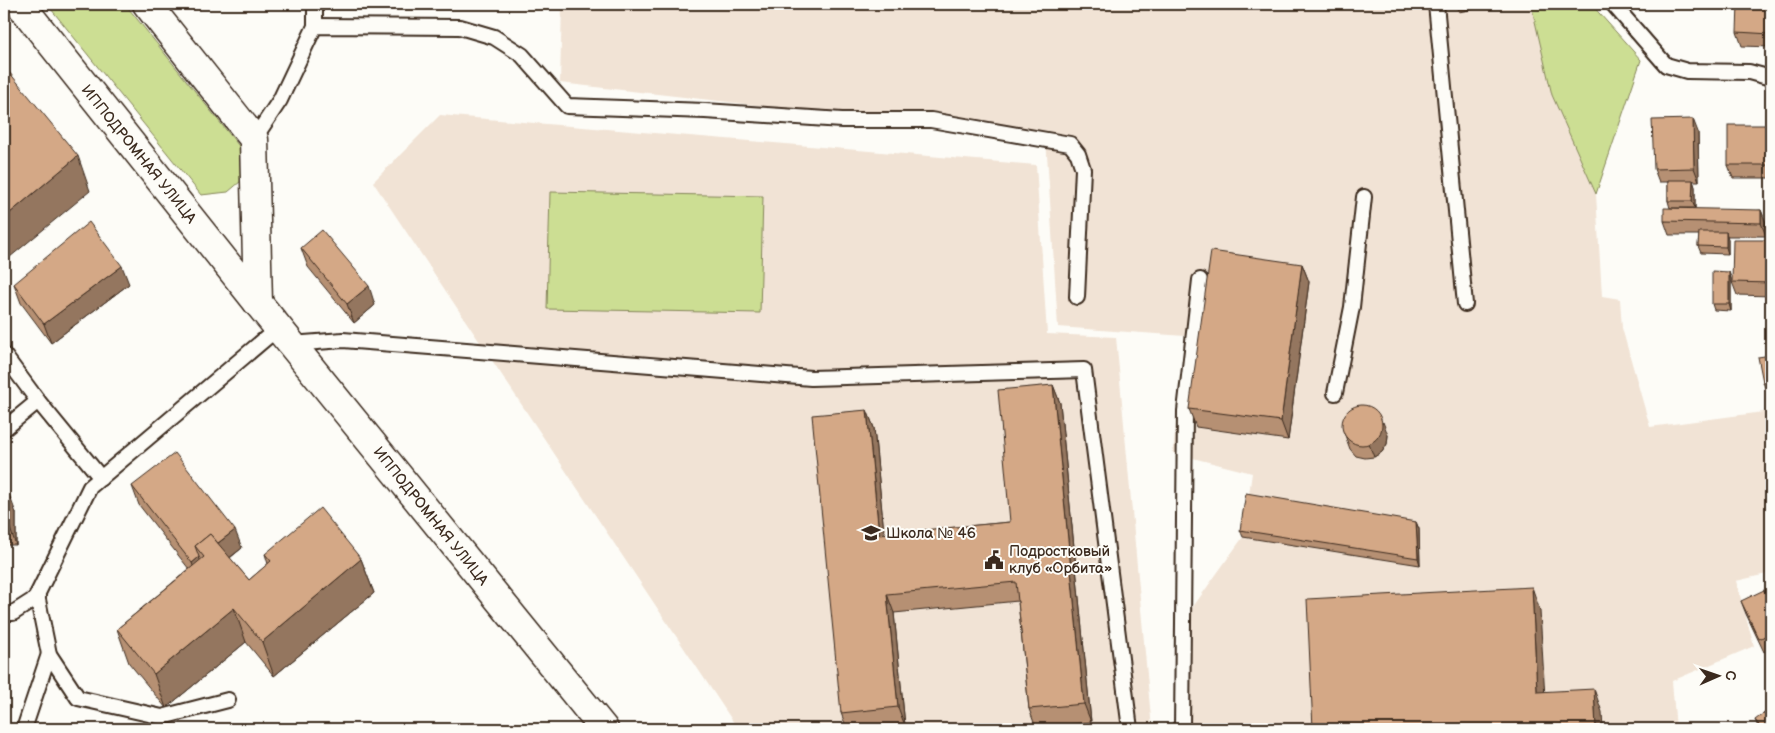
<svg xmlns="http://www.w3.org/2000/svg" width="1775" height="733" font-family="'Balsamiq Sans',sans-serif">
  <rect width="100%" height="100%" fill="#fdfcf7"/>
  <filter id="ink" filterUnits="userSpaceOnUse"><feTurbulence type="fractalNoise" baseFrequency=".02" numOctaves="2"/><feDisplacementMap in="SourceGraphic" scale="10" xChannelSelector="R" yChannelSelector="G"/><feConvolveMatrix kernelMatrix="1 2 1 2 8 2 1 2 1" color-interpolation-filters="sRGB"/></filter>
  <g filter="url(#ink)">
    <!-- built -->
    <g fill="#f1e3d5">
      <path d="M562,4H1531L1552,95L1596,194L1602,296L1620,299L1622,328L1650,427L1771,411V573L1736,581L1754,646L1672,681L1676,729H1191L1190,611L1243,537L1252,473L1173,453L1185,336L1058,327L1046,138L560,83Z"/>
      <path d="M440,115L1036,165L1047,334L1116,337L1152,729H738L373,182Z"/>
    </g>
    <!-- green -->
    <g fill="#ccde93" stroke="#848458">
      <path d="M47,4H125L243,151L241,181L228,192L201,195Z"/>
      <path d="M1531,4H1591L1641,60L1596,194L1552,95Z"/>
      <path d="M550,192L763,196L760,313L547,309Z"/>
    </g>
    <g fill="none" stroke-linecap="round" stroke-linejoin="round">
      <!-- service casing -->
      <g stroke="#3b2a1e" stroke-width="18">
        <g id="service">
          <path d="M1436,4L1465,304"/>
          <path d="M1613,4L1666,65L1687,71L1749,72L1771,78"/>
          <path d="M315,26V4"/>
          <path d="M254,139L280,100L315,26L460,27L494,37L522,55L567,106L705,111L842,120H931L1070,144L1078,154L1083,169L1077,297"/>
          <path d="M291,344L343,340L811,378L1084,370L1130,729"/>
          <path d="M4,355L38,401"/>
          <path d="M1335,393L1352,307L1364,197"/>
          <path d="M4,429L38,401L101,478"/>
          <path d="M4,613H13L38,597"/>
          <path d="M228,700L162,717L78,698L49,654L37,595L90,487L278,328"/>
          <path d="M24,729L49,654"/>
          <path d="M1182,729L1185,411L1200,280"/>
        </g>
      </g>
      <!-- tertiary casing -->
      <g stroke="#3b2a1e" stroke-width="31">
        <g id="tertiary">
          <path d="M20,4L258,303L604,729"/>
          <path d="M147,4L254,139L258,303"/>
        </g>
      </g>
      <!-- service -->
      <use href="#service" stroke="#fdfcf7" stroke-width="14"/>
      <!-- tertiary -->
      <use href="#tertiary" stroke="#fdfcf7" stroke-width="28"/>
    </g>
    <!-- wall -->
    <g fill="#b69073" stroke="#3b2a1e">
      <path d="M1456,4H1496L1459,12Z"/>
      <path d="M1771,4V47L1742,46L1737,32Z"/>
      <path d="M1771,125V178H1733L1728,165Z"/>
      <path d="M1698,132L1699,181H1693L1695,187V208H1670L1668,201V182H1659L1654,169Z"/>
      <path d="M1761,210L1766,223V236H1727L1728,239V254L1701,253L1698,246L1699,235H1669L1664,221Z"/>
      <path d="M1771,240V296L1737,295L1732,282Z"/>
      <path d="M301,248L375,305L354,323L308,267Z"/>
      <path d="M1302,264L1309,282L1288,440L1196,427L1189,409Z"/>
      <path d="M1729,272L1731,279V311L1714,310L1712,304Z"/>
      <path d="M14,284H129L51,343L21,303Z"/>
      <path d="M1771,355V394L1768,395L1763,382Z"/>
      <path d="M1053,385L1060,403L1091,722L1036,728L1029,709L1018,601L894,613L905,726L874,729H847L841,713L867,410L874,428L884,534L1010,522Z"/>
      <path d="M1342,427L1388,435L1387,444L1382,452L1374,457L1365,458L1356,456L1350,449Z"/>
      <path d="M132,486L242,548L230,558L249,580L268,564L265,554L361,559L374,593L274,676L246,642L166,708L129,663L117,629L189,569L139,505Z"/>
      <path d="M4,494L16,513V545H4Z"/>
      <path d="M1416,522L1419,529L1420,565L1243,537L1240,530Z"/>
      <path d="M1741,601L1771,606V648L1764,652L1746,614Z"/>
      <path d="M1755,720L1771,729H1759Z"/>
    </g>
    <!-- shaded-wall -->
    <g fill="#94765e" stroke="#3b2a1e">
      <path d="M1693,119L1698,132L1699,181L1694,168Z"/>
      <path d="M78,156L90,191L4,262V218Z"/>
      <path d="M1693,180L1695,187V208L1692,201Z"/>
      <path d="M1761,210L1766,223V236L1761,223Z"/>
      <path d="M1726,232L1728,239V254L1726,247Z"/>
      <path d="M1302,264L1309,282L1288,440L1281,421Z"/>
      <path d="M122,266L129,284L51,343L44,324Z"/>
      <path d="M1729,272L1731,279V311L1729,304Z"/>
      <path d="M369,286L375,305L354,323L347,304Z"/>
      <path d="M1053,385L1060,403L1091,722L1084,704Z"/>
      <path d="M867,410L874,428L886,553L879,534Z"/>
      <path d="M1383,422L1388,435L1387,444L1382,452L1374,457L1369,444Z"/>
      <path d="M9,494L16,513V545L9,526Z"/>
      <path d="M1416,522L1419,529L1420,565L1418,558Z"/>
      <path d="M235,530L242,548L210,573L204,557L203,555Z"/>
      <path d="M199,557L206,576L199,582L192,563Z"/>
      <path d="M361,559L374,593L274,676L262,642Z"/>
      <path d="M1532,587L1540,611L1546,715L1537,692Z"/>
      <path d="M887,594L894,613L905,726L898,707Z"/>
      <path d="M234,608L246,642L166,708L154,674Z"/>
      <path d="M1594,689L1602,712L1603,729H1596Z"/>
    </g>
    <!-- building -->
    <g fill="#d4a886" stroke="#3b2a1e">
      <path d="M1738,4H1771V34L1737,32Z"/>
      <path d="M4,66L78,156L4,218Z"/>
      <path d="M1693,119L1694,168L1654,169L1652,120Z"/>
      <rect x="1728" y="125" width="43" height="40"/>
      <path d="M1668,180H1693L1692,201H1668Z"/>
      <path d="M1664,208L1761,210V223L1664,221Z"/>
      <path d="M89,222L122,266L44,324L14,284Z"/>
      <path d="M322,230L369,286L347,304L301,248Z"/>
      <path d="M1699,232H1726V247L1698,246Z"/>
      <path d="M1733,240H1771V283L1732,282Z"/>
      <path d="M1211,251L1302,264L1281,421L1189,409Z"/>
      <path d="M1712,271L1729,272V304H1712Z"/>
      <path d="M1771,355V380L1763,382L1758,357Z"/>
      <path d="M1053,385L1084,704L1029,709L1016,582L887,594L898,707L841,713L812,415L867,410L879,534L1010,522L998,390Z"/>
      <circle cx="1362" cy="425" r="20"/>
      <path d="M175,453L235,530L218,543L210,534L195,546L199,557L192,563L132,486Z"/>
      <path d="M1246,493L1416,522L1418,558L1240,530Z"/>
      <rect x="4" y="494" width="5" height="32"/>
      <path d="M320,508L361,559L262,642L234,608L154,674L117,629L204,557L195,546L210,534L249,580L271,561L265,554Z"/>
      <path d="M1532,587L1537,692L1594,689L1596,729H1313L1307,599Z"/>
      <path d="M1764,590L1771,606V633L1759,639L1741,601Z"/>
      <path d="M1771,708V729H1762L1755,720Z"/>
    </g>
  </g>
  <!-- icons -->
  <defs>
    <g id="school-bare" transform="scale(1.5)"><path d="M0-5L7-2L0 1L-7-2ZM-4 1L0 2.5L4 1V4Q0 6-4 4Z" fill="#3b2a1e" stroke="#fdfcf7" stroke-width="2.5" paint-order="stroke"/></g>
    <g id="civic-bare" transform="scale(1.5)"><path d="M-.6-6.5H3V-4.5H.6V-3L4-1V1h2V6H-6V1h2V-1L-.6-3ZM-1.2 2.5V6h2.4V2.5Z" fill="#3b2a1e" stroke="#fdfcf7" stroke-width="2.5" paint-order="stroke"/></g>
  </defs>
  <g fill-rule="evenodd">
    <use href="#school-bare" x="871" y="533"/>
    <use href="#civic-bare" x="994" y="560"/>
  </g>
  <g text-anchor="middle" stroke-width="4" stroke-linejoin="round" paint-order="stroke">
    <!-- street labels -->
    <g font-size="15" fill="#3b2a1e" stroke="#fdfcf7">
      <text transform="translate(139 154) rotate(51)" y="5">ИППОДРОМНАЯ УЛИЦА</text>
      <text transform="translate(431 516) rotate(51)" y="5">ИППОДРОМНАЯ УЛИЦА</text>
    </g>
    <!-- poi labels -->
    <g font-size="15" fill="#3b2a1e" stroke="#fdfcf7" text-anchor="start">
      <text x="886" y="538">Школа № 46</text>
      <text x="1009" y="556">Подростковый<tspan x="1009" dy="17">клуб «Орбита»</tspan></text>
    </g>
  </g>
  <!-- margin -->
  <rect width="1775" height="733" fill="none" stroke="#fdfcf7" stroke-width="20"/>
  <rect x="10" y="10" width="1755" height="713" fill="none" stroke="#3b2a1e" stroke-width="2" filter="url(#ink)"/>
  <!-- north arrow -->
  <g transform="translate(1718 676) rotate(88)" stroke="#fdfcf7" stroke-width="4" paint-order="stroke">
  <path d="M0-4L9 19L0 12L-9 19Z" fill="#3b2a1e"/>
  <text y="-8" font-size="14" font-weight="bold" text-anchor="middle" fill="#3b2a1e">С</text>
  </g>
</svg>
